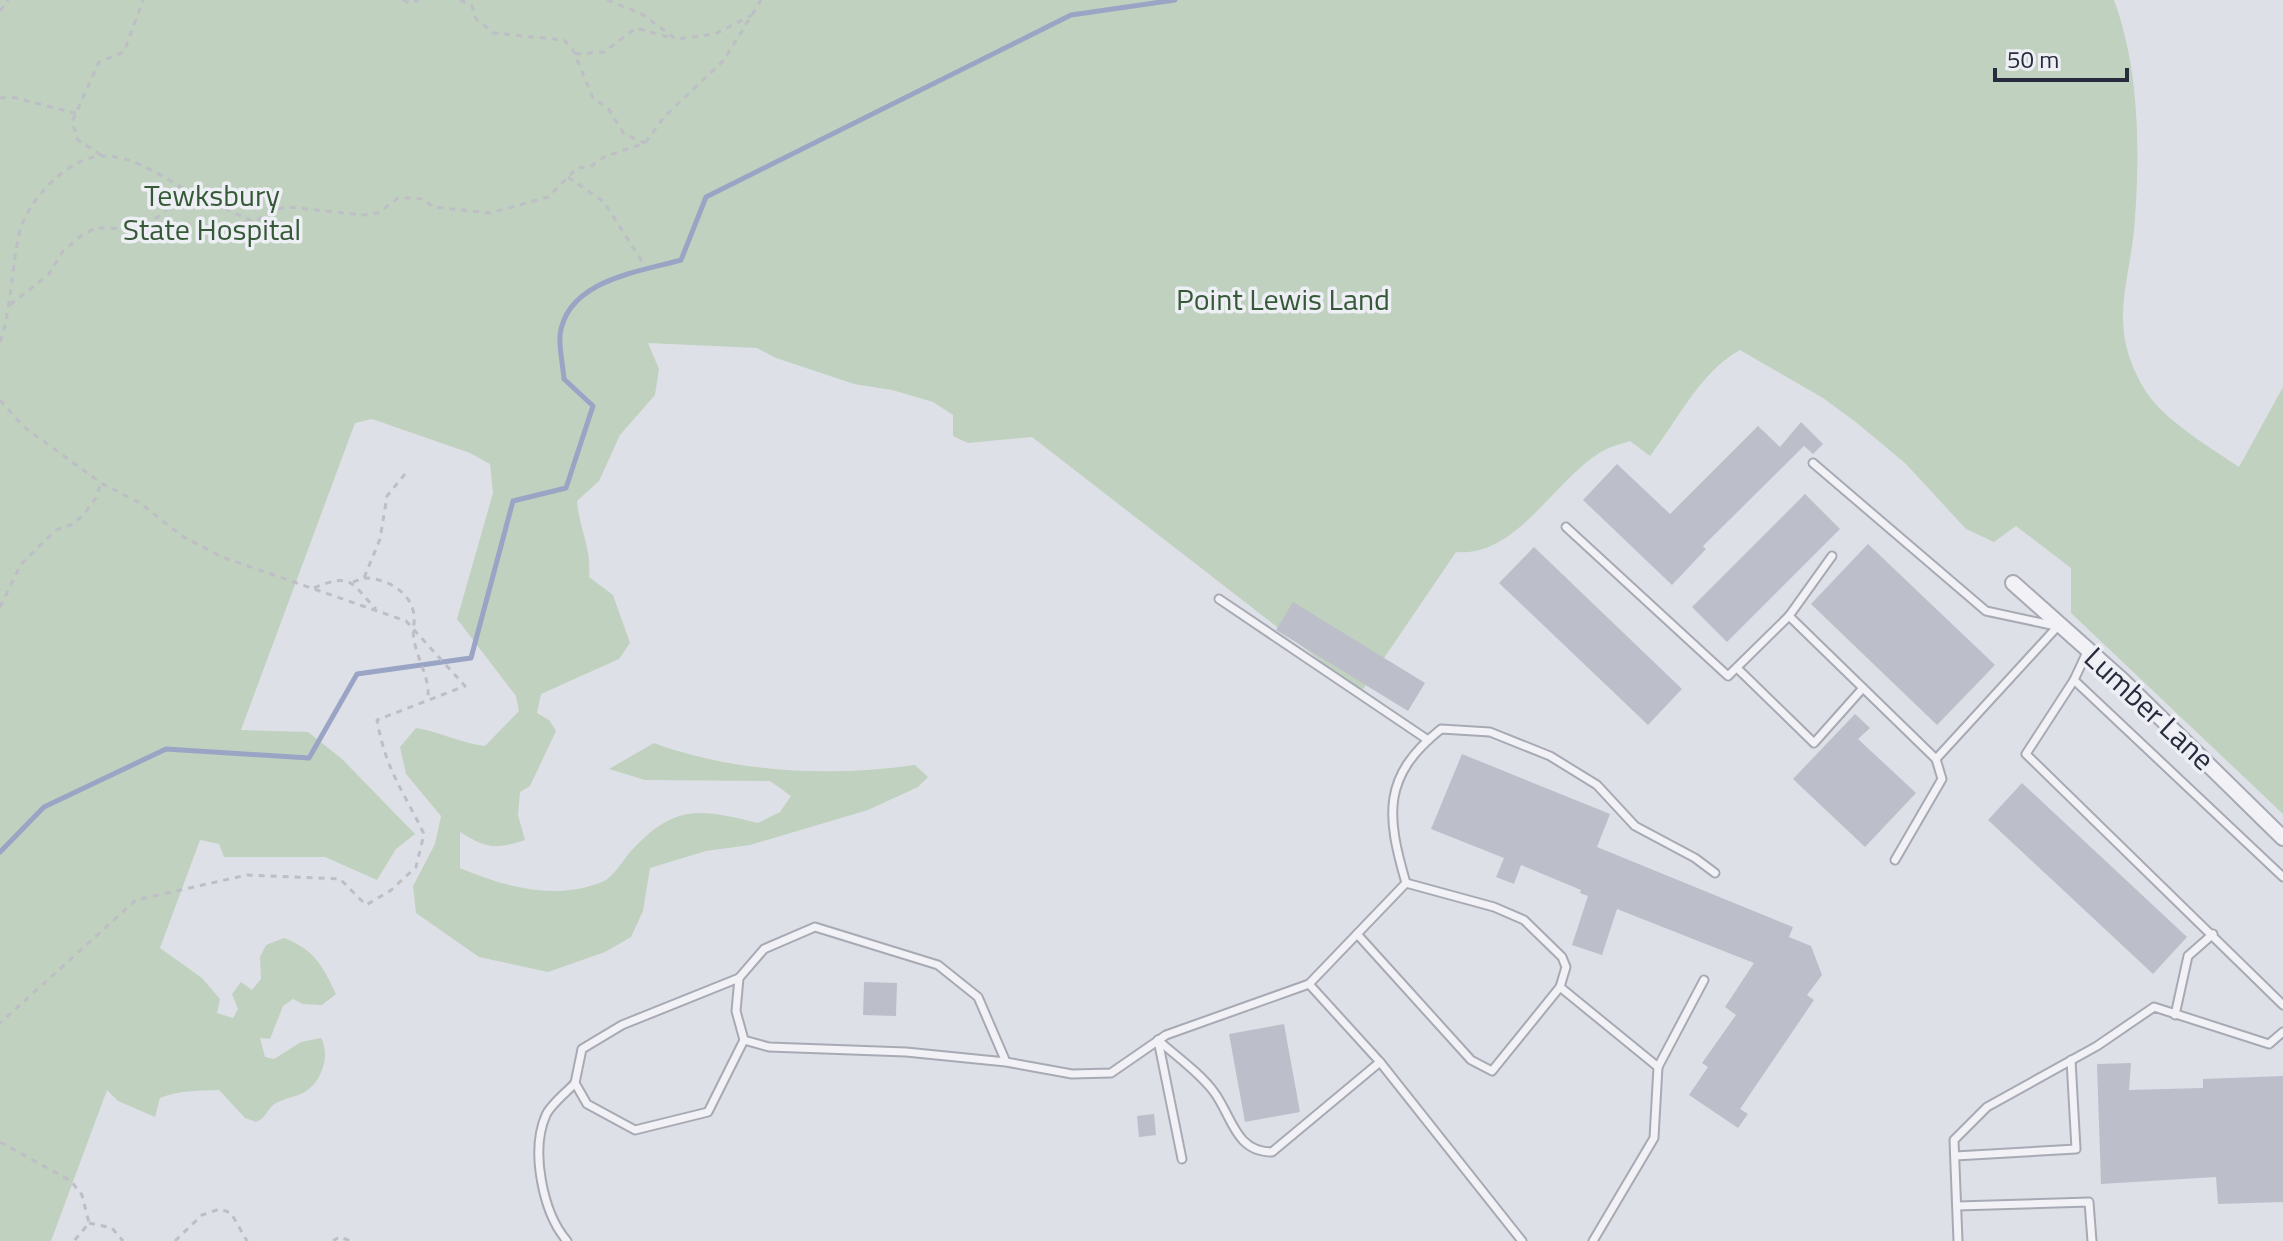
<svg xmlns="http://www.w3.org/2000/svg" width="2283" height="1241" font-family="'Titillium Web',sans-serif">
  <rect width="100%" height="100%" fill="#dee0e7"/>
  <!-- green -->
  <path fill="#c0d1bf" d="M0,0H2114C2139,68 2140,146 2135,218C2131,285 2105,323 2145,390C2162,419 2211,448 2239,467L2283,387V814L2071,613V568L2016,526L1994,542L1966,529L1906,464L1857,423L1823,398L1740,350C1701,371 1677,421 1650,456L1630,441C1621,444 1609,447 1601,452C1553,481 1517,557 1456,552L1361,692L1032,437L968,443L953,436V415L933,402L892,390L854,384L776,358L757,348L648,343L659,369L655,395L620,435L599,481L577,501C579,529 592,548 589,577L613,595L630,643L619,659L541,694L537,713L549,720L556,731L530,786L520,792L518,815L525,840C495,850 486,848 460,832V868C505,887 554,901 602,882C613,878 623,860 631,851C675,803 701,809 758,823L780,812L791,796L770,781L645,780L609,769L654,743C735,773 830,777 915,765L928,777L918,787L868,810L750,845L706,851L650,868L643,911L631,937L605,952L548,972L479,957L416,913L413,886L435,844L441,816L406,774L400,747L416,728C441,732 460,743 485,746L519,711L516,696L457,619L493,493L490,464L470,453L372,419L355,423L241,730L308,732L342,759L415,834L396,849L377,880L325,857H224L219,844L200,840L160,948L202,978L220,999L217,1013L233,1018L238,1009L232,994L241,982L252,990L261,979L260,957L266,945L284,938C315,950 322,965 336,994L322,1005L303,1004L293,999L283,1006L270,1039L260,1038L265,1057L274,1059L301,1042L321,1038C331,1056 321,1084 303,1093C295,1097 286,1098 278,1102C267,1107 268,1117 256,1122L245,1118L219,1090C199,1091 179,1090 160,1098L155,1117L118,1101L107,1090L51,1241H0Z"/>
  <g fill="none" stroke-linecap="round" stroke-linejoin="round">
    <!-- stream -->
    <path stroke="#9aa5c6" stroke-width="5" d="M0,852L44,807L166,749L309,758L357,674L471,658L513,501L566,488L593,406L564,379C563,366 559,348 560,335C567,280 639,272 681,260L706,197L1071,15L1175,0"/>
  </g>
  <!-- building -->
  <g fill="#bcbeca">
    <path d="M1801,422L1823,444L1813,454L1804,446L1703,546L1706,549L1672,585L1583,500L1617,464L1670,514L1758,426L1780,447Z"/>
    <path d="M1805,494L1840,529L1727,642L1692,607Z"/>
    <path d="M1868,544L1995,665L1937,725L1811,604Z"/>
    <path d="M1534,547L1682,689L1648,725L1499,583Z"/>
    <path d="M1293,602L1425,683L1408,711L1276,630Z"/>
    <path d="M1855,714L1870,728L1858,739L1916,793L1865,847L1793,779Z"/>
    <path d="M1462,754L1610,814L1597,847L1793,927L1789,937L1811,946L1822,975L1807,995L1814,1000L1740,1109L1748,1114L1738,1128L1689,1095L1708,1067L1702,1063L1736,1015L1725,1007L1754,963L1617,909L1602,955L1572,945L1588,896L1580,893L1581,890L1521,865L1514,884L1496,877L1504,858L1431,829Z"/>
    <path d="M2022,783L2187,937L2153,974L1988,820Z"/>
    <path d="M864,982L897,983L896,1016L863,1015Z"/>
    <path d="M1284,1024L1300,1112L1245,1122L1229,1034Z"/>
    <path d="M2131,1063L2129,1090L2203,1088V1079L2283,1076V1202L2218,1204L2216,1177L2101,1184L2097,1064Z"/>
    <path d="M1154,1114L1156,1135L1139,1137L1137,1116Z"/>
  </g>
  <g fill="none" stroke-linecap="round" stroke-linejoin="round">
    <!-- lane casing -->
    <g stroke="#a7aab4" stroke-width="11">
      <g id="lane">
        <path d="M1813,463L1986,611L2056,626"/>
        <path d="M1566,527L1728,676L1789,616L1936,759L2058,626"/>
        <path d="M1219,599L1428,740"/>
        <path d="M1789,616L1832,556"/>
        <path d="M2088,650L2074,680L2283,877"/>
        <path d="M1737,668L1814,743L1863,688"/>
        <path d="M2074,680L2026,754L2283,1005"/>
        <path d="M1895,860L1942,779L1936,759"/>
        <path d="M1406,883C1386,815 1382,776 1441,729L1490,732L1550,756L1597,785L1635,826L1695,858L1715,873"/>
        <path d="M1406,883L1309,984L1380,1062L1522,1241"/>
        <path d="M1406,883L1494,907L1524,920L1562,957L1566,967L1560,987"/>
        <path d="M1357,934L1471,1060L1492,1071L1560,987L1658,1067L1704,980"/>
        <path d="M739,978L622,1025L582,1049L575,1083L587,1104L635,1130L708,1112L744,1040"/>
        <path d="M2175,1015L2188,956L2213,934"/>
        <path d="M1158,1040C1177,1057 1199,1072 1214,1092C1232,1116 1235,1152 1272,1152L1380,1062"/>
        <path d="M1158,1040L1182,1159"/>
        <path d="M1006,1062L978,997L938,965L815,927L764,949L739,978L736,1011L744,1040L769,1047L906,1052L1006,1062L1072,1074L1111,1073L1166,1035L1309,984"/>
        <path d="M1955,1156L2076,1149L2071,1060"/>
        <path d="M1957,1206L2089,1202L2092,1241"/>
        <path d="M567,1241C543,1213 530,1151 546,1115C551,1104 567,1092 575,1083"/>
        <path d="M1593,1241L1654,1138L1658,1067"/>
        <path d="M1958,1241L1954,1140L1987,1107L2097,1046L2154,1007L2269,1044L2283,1032"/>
      </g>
    </g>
    <!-- street casing -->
    <g stroke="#a7aab4" stroke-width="18">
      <path id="street" d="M2013,583L2122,680L2283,838"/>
    </g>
    <!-- path -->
    <g stroke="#bdbec6" stroke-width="3" stroke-dasharray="6 6" stroke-linecap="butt">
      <path d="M403,0L409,3L419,0"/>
      <path d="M460,0L472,6L476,19L494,33L564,40L573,50L593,98L608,108L624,134L645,143"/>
      <path d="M607,0L642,14L676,39L715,34L752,15"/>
      <path d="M0,11L8,0"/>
      <path d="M575,54L604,52L636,28L668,37"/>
      <path d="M0,98L12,97L78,114"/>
      <path d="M101,155L78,140L72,122L99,62L124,52L143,0"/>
      <path d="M568,177L604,202L643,263"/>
      <path d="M10,305L49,274L63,251L81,236L95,228L144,229L188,191L254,222L274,210L288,207L363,215L378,213L398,198H411L424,199L433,207L490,213L548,197L577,168L590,167L604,157L645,143L665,116L724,60L761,0"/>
      <path d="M0,342C12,306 11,271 19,234C26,202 69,155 104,156C134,156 162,177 188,191"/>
      <path d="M0,400L24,427L101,483L140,503L182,536L222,557L406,621L465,686L377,720C386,771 403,790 424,834L416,867L390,891L366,905L340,879L247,875L136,900L0,1023"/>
      <path d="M364,578C385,578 411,591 414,615C415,623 412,632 414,640C418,662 430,677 428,700"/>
      <path d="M353,582L364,578L380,539L387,496L405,474"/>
      <path d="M314,588C352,572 351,583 376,609"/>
      <path d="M0,607L21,564L56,530L73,524L84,514L96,498L101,483"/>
      <path d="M0,1142L71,1181L82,1195L89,1223L74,1241"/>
      <path d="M89,1223L112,1228L123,1241"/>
      <path d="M175,1241L202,1215L220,1209L231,1213L247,1241"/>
      <path d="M333,1241L339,1237L351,1241"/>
    </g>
    <!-- lane -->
    <use href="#lane" stroke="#f1f1f6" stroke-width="7"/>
    <!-- street -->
    <use href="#street" stroke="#f1f1f6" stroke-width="14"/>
  </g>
  <g text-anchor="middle" stroke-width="7" stroke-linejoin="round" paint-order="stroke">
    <!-- park labels -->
    <g font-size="30" fill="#365937" stroke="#edeff5">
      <text x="212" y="206">Tewksbury<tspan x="212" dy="34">State Hospital</tspan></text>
      <text x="1283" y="310">Point Lewis Land</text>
    </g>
    <!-- street labels -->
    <g font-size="30" fill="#282b3d" stroke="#edeff5">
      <text transform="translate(2149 709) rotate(43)" y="10">Lumber Lane</text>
    </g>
  </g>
  <!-- scale -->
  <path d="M1995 68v12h132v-12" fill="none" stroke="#282b3d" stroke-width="4"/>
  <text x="2007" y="68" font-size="24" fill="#282b3d" stroke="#edeff5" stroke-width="6" paint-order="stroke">50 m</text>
</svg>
